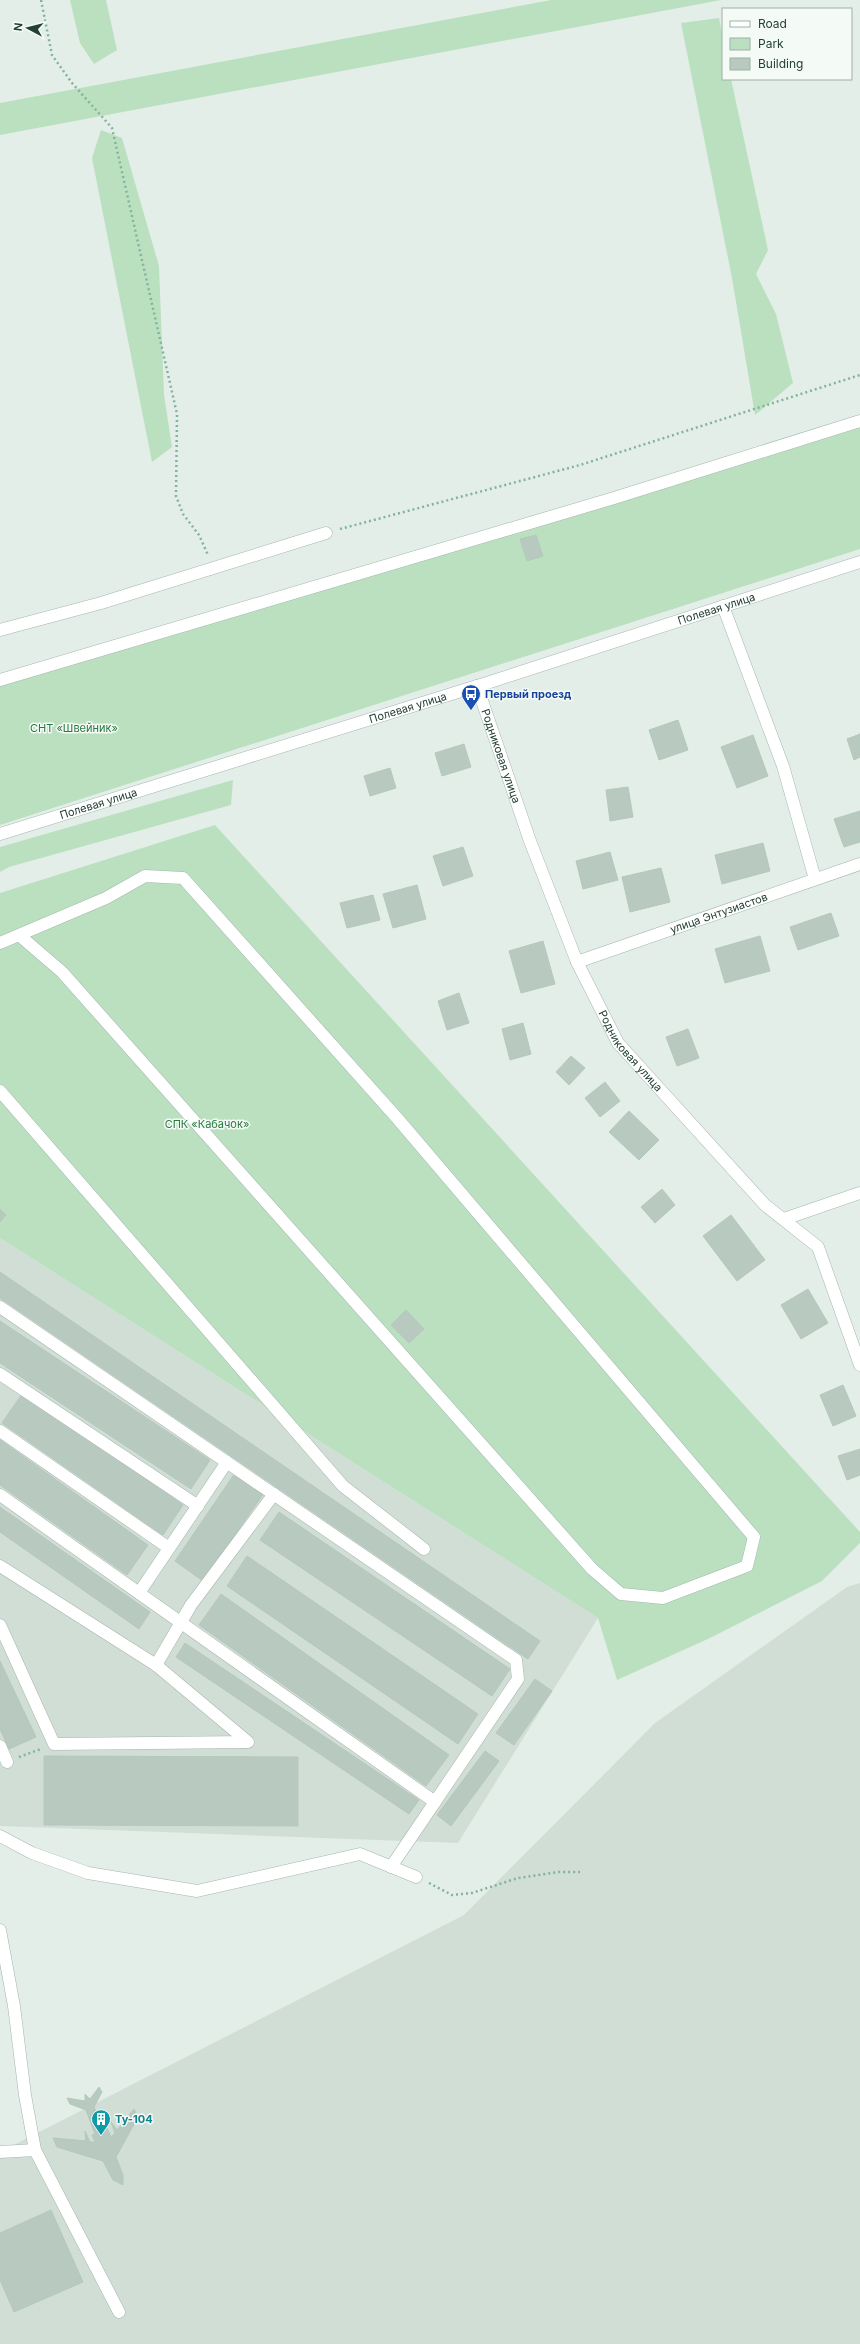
<svg xmlns="http://www.w3.org/2000/svg" width="860" height="2344" font-family="Inter,sans-serif">
  <rect width="100%" height="100%" fill="#e3eee8"/>
  <!-- built -->
  <g fill="#d1ded6">
    <path d="M0,1238L598,1618L458,1843L0,1826Z"/>
    <path d="M860,1583V2344H0V2152L464,1915L655,1723L847,1587Z"/>
  </g>
  <!-- green -->
  <g fill="#bbe0c0">
    <path d="M70,0H106L117,50L94,64L80,43Z"/>
    <path d="M551,0H721L0,135V103Z"/>
    <path d="M719,18L723,39V79H731L768,250L756,274L776,314L793,383L755,415L732,278L681,23Z"/>
    <path d="M101,130L122,138L159,266L164,395L172,447L152,462L92,158Z"/>
    <path d="M860,420V549L0,825V677Z"/>
    <path d="M233,780L231,805L9,867L0,872V847Z"/>
    <path d="M215,825L860,1532V1543L822,1581L710,1638L617,1680L598,1618L0,1238V893Z"/>
  </g>
  <!-- building -->
  <g fill="#b8c9c0" stroke="#b5c8bd">
    <path d="M536,535L543,556L527,561L520,539Z"/>
    <path d="M678,720L688,750L659,760L649,730Z"/>
    <path d="M860,734V757L854,760L847,739Z"/>
    <path d="M753,735L768,776L737,788L721,747Z"/>
    <path d="M464,744L471,767L442,776L435,753Z"/>
    <path d="M390,768L396,788L370,796L364,776Z"/>
    <path d="M628,787L633,817L610,821L606,790Z"/>
    <path d="M860,811V842L844,847L834,819Z"/>
    <path d="M763,843L770,871L722,884L715,855Z"/>
    <path d="M463,847L473,876L443,886L433,856Z"/>
    <path d="M610,852L618,880L583,889L576,861Z"/>
    <path d="M661,868L670,902L630,912L622,877Z"/>
    <path d="M417,885L426,919L393,928L383,894Z"/>
    <path d="M373,895L380,920L347,928L340,903Z"/>
    <path d="M831,913L839,936L798,950L790,927Z"/>
    <path d="M760,936L770,971L725,983L715,949Z"/>
    <path d="M543,941L555,984L521,993L509,951Z"/>
    <path d="M459,993L469,1023L447,1030L438,1001Z"/>
    <path d="M523,1023L531,1054L510,1060L502,1029Z"/>
    <path d="M688,1029L699,1058L677,1066L666,1037Z"/>
    <path d="M571,1056L585,1068L569,1085L556,1072Z"/>
    <path d="M605,1082L620,1101L600,1117L585,1098Z"/>
    <path d="M629,1111L659,1140L639,1160L609,1132Z"/>
    <path d="M662,1189L675,1205L655,1223L641,1207Z"/>
    <path d="M0,1209L6,1215L0,1222Z"/>
    <path d="M731,1215L765,1260L737,1281L703,1236Z"/>
    <path d="M0,1272L540,1641L528,1659L0,1298Z"/>
    <path d="M808,1289L828,1323L801,1339L781,1305Z"/>
    <path d="M406,1310L424,1329L409,1343L391,1325Z"/>
    <path d="M0,1321L210,1460L191,1489L0,1363Z"/>
    <path d="M843,1385L856,1416L833,1426L820,1395Z"/>
    <path d="M22,1394L183,1505L163,1535L2,1423Z"/>
    <path d="M0,1440L148,1545L127,1575L0,1485Z"/>
    <path d="M860,1449V1475L847,1480L838,1456Z"/>
    <path d="M235,1473L264,1493L203,1581L175,1561Z"/>
    <path d="M0,1507L150,1612L139,1629L0,1532Z"/>
    <path d="M279,1512L510,1669L492,1696L260,1540Z"/>
    <path d="M247,1556L478,1714L458,1744L227,1586Z"/>
    <path d="M221,1594L449,1755L426,1786L199,1625Z"/>
    <path d="M185,1643L419,1800L409,1814L176,1657Z"/>
    <path d="M0,1661L36,1737L9,1749L0,1729Z"/>
    <path d="M535,1679L552,1691L514,1745L496,1733Z"/>
    <path d="M485,1751L499,1761L451,1826L437,1815Z"/>
    <path d="M44,1756L298,1757V1826L44,1825Z"/>
    <path d="M99,2087L102,2092L94,2107L105,2130L107,2128L111,2137L115,2133L111,2122L117,2130L134,2109L138,2117L116,2157L123,2175V2185L113,2180L103,2161L57,2147L53,2138L86,2141L85,2131L90,2142H95L92,2135L95,2134L86,2110L70,2104L67,2098L85,2101V2094L90,2099Z"/>
    <path d="M51,2210L83,2282L14,2312L0,2280V2233Z"/>
  </g>
  <g fill="none" stroke-linecap="round" stroke-linejoin="round">
    <!-- minor casing -->
    <g stroke="#a5b6ae" stroke-width="13">
      <g id="minor">
        <path d="M723,606L783,766L815,879"/>
        <path d="M0,630L101,603L326,533"/>
        <path d="M0,680L614,498L860,421"/>
        <path id="s1" d="M477,686L530,841L577,962L618,1043L765,1205L818,1247L860,1365"/>
        <path id="s2" d="M0,834L490,682L860,562"/>
        <path d="M0,943L106,898L145,876L183,878L397,1118L754,1537L747,1566L663,1598L621,1594L592,1569L62,972L19,935"/>
        <path id="s3" d="M577,962L860,864"/>
        <path d="M0,1091L343,1486L424,1549"/>
        <path d="M784,1219L860,1193"/>
        <path d="M0,1307L516,1660L518,1679L391,1867"/>
        <path d="M0,1374L198,1506"/>
        <path d="M0,1431L169,1548"/>
        <path d="M0,1495L435,1802"/>
        <path d="M0,1566L156,1665L248,1742L54,1744L0,1625"/>
        <path d="M139,1593L227,1462"/>
        <path d="M156,1665L191,1605L274,1494"/>
        <path d="M0,1746L7,1762"/>
        <path d="M0,1836L32,1853L88,1873L197,1891L360,1854L416,1877"/>
        <path d="M0,1930L14,2006L25,2095L35,2150L119,2312"/>
        <path d="M0,2152L35,2150"/>
      </g>
    </g>
    <!-- path -->
    <g stroke="#82b39d" stroke-width="2.5" stroke-dasharray="2 3" stroke-linecap="butt">
      <path d="M41,0L52,55L72,83L112,128L177,414L176,496L183,514L199,535L208,555"/>
      <path d="M340,529L580,465L860,375"/>
      <path d="M19,1757L41,1749"/>
      <path d="M429,1883L452,1895L472,1893L518,1878L559,1872H580"/>
    </g>
    <!-- minor -->
    <use href="#minor" stroke="#fff" stroke-width="12"/>
  </g>
  <!-- icons -->
  <defs>
    <g id="bus-pin" transform="scale(1)"><path d="M0 17L-7.5 6A9.5 9.5 0 1 1 7.5 6Z" fill="#1a4fb4" stroke="#f4faf6"/><path d="M-5-6H5V4H4V6H2V4H-2V6H-4V4H-5ZM-3.5-4V0h7V-4ZM-3.5 1.2v1.5H-2V1.2ZM2 1.2v1.5H3.5V1.2Z" fill="#fff"/></g>
    <g id="building-pin" transform="scale(1)"><path d="M0 17L-7.5 6A9.5 9.5 0 1 1 7.5 6Z" fill="#0f9aa8" stroke="#f4faf6"/><path d="M-4-6H4V6H1V3H-1V6H-4ZM-2.5-4.3h1.7v1.8h-1.7ZM.8-4.3h1.7v1.8H.8ZM-2.5-1h1.7V.8h-1.7ZM.8-1h1.7V.8H.8Z" fill="#fff"/></g>
  </defs>
  <g fill-rule="evenodd">
    <use href="#bus-pin" x="471" y="694"/>
    <use href="#building-pin" x="101" y="2119"/>
  </g>
  <g text-anchor="middle" stroke-width="3" stroke-linejoin="round" paint-order="stroke">
    <!-- street labels -->
    <g font-size="11" fill="#224034" stroke="#f4faf6">
      <text dy="4" stroke="none"><textPath href="#s2" startOffset="751">Полевая улица</textPath></text>
      <text dy="4" stroke="none"><textPath href="#s2" startOffset="427">Полевая улица</textPath></text>
      <text dy="4" stroke="none"><textPath href="#s1" startOffset="74">Родниковая улица</textPath></text>
      <text dy="4" stroke="none"><textPath href="#s2" startOffset="103">Полевая улица</textPath></text>
      <text dy="4" stroke="none"><textPath href="#s3" startOffset="150">улица Энтузиастов</textPath></text>
      <text dy="4" stroke="none"><textPath href="#s1" startOffset="398">Родниковая улица</textPath></text>
    </g>
    <!-- transit labels -->
    <g font-size="11" font-weight="bold" fill="#164399" stroke="#f4faf6" text-anchor="start">
      <text x="485" y="698">Первый проезд</text>
    </g>
    <!-- park labels -->
    <g font-size="11" fill="#2a793d" stroke="#f4faf6">
      <text x="74" y="732">СНТ «Швейник»</text>
      <text x="207" y="1128">СПК «Кабачок»</text>
    </g>
    <!-- culture labels -->
    <g font-size="11" font-weight="bold" fill="#0d838f" stroke="#f4faf6" text-anchor="start">
      <text x="115" y="2123">Ту-104</text>
    </g>
  </g>
  <!-- legend -->
  <rect x="722" y="8" width="130" height="72" fill="#f4faf6" stroke="#a0b0a8"/>
  <rect x="730" y="21" width="20" height="6" fill="#ffffff" stroke="#a0b0a8"/>
  <text x="758" y="28" font-size="12" fill="#224034">Road</text>
  <rect x="730" y="38" width="20" height="12" fill="#bbe0c0" stroke="#a0b0a8"/>
  <text x="758" y="48" font-size="12" fill="#224034">Park</text>
  <rect x="730" y="58" width="20" height="12" fill="#b8c9c0" stroke="#a0b0a8"/>
  <text x="758" y="68" font-size="12" fill="#224034">Building</text>
  <!-- north arrow -->
  <g transform="translate(28 28) rotate(277)" stroke="#f4faf6" stroke-width="3" paint-order="stroke">
  <path d="M0-3L7 15L0 10L-7 15Z" fill="#224034"/>
  <text y="-6" font-size="11" font-weight="bold" text-anchor="middle" fill="#224034">N</text>
  </g>
</svg>
